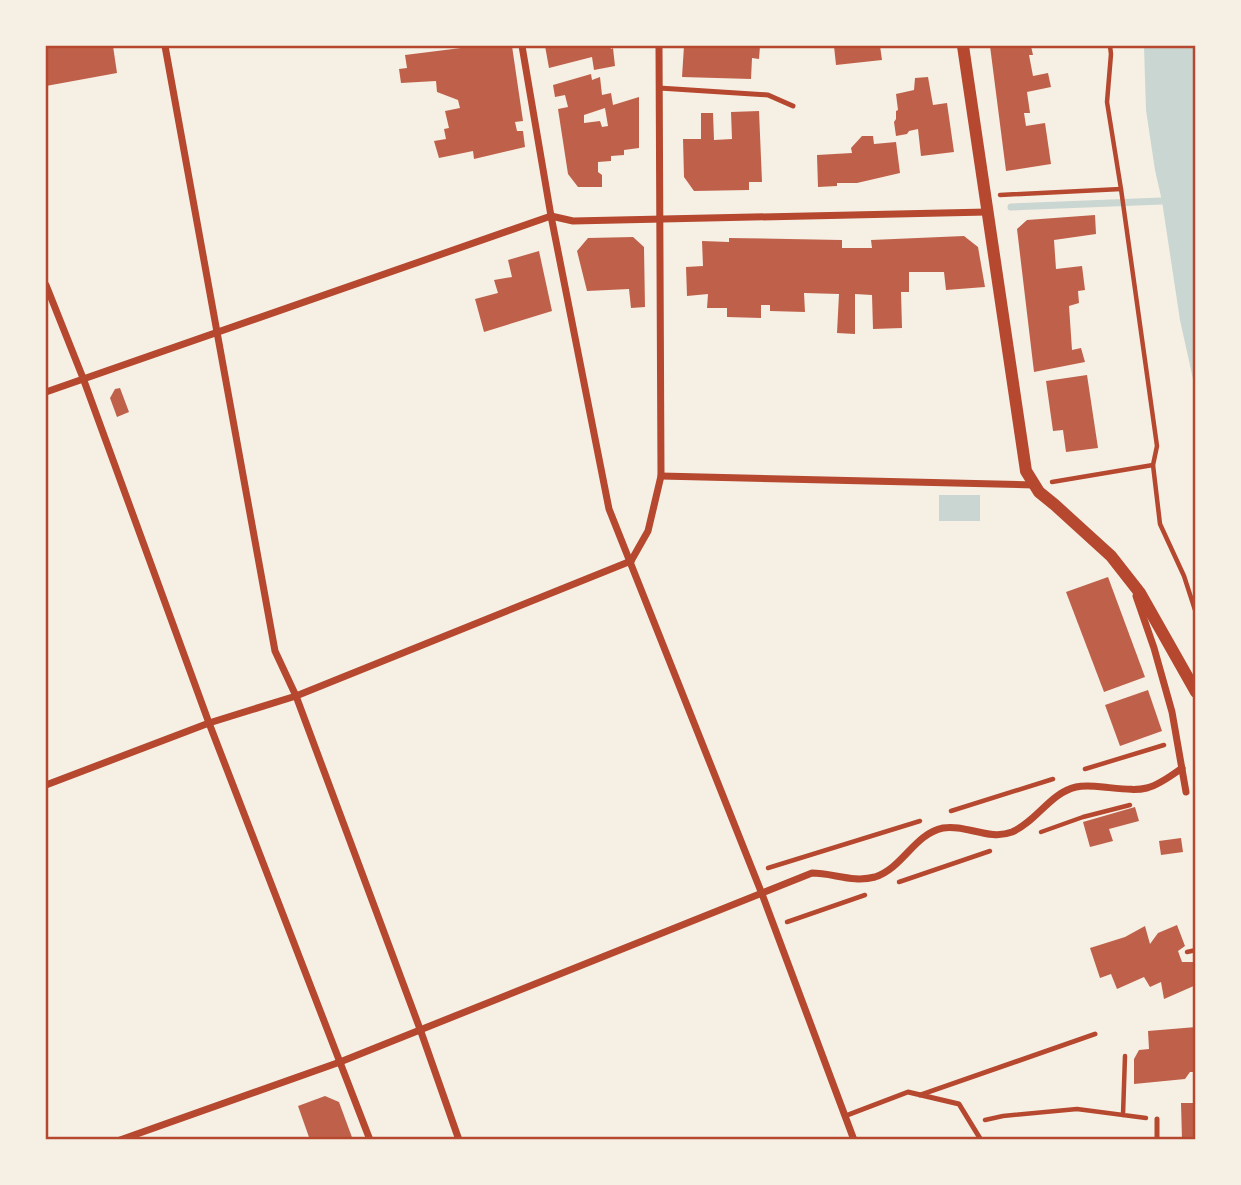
<svg xmlns="http://www.w3.org/2000/svg" width="1241" height="1185" font-family="Spectral,serif">
  <rect width="100%" height="100%" fill="#f6efe4"/>
  <!-- water -->
  <g fill="#c9d6d2">
    <path d="M1144,46H1195V388L1180,320L1162,201L1155,170L1146,110Z"/>
    <rect x="939" y="495" width="41" height="26"/>
  </g>
  <g fill="none" stroke-linecap="round" stroke-linejoin="round">
    <!-- stream -->
    <path stroke="#c9d6d2" stroke-width="7" d="M1011,207L1162,201"/>
  </g>
  <!-- building -->
  <g fill="#bf614a" fill-rule="evenodd">
    <path d="M46,46H113L117,73L46,86Z"/>
    <path d="M469,46H512L523,121L515,122L517,131H523L525,147L474,159L473,151L439,158L434,141L446,139L444,129L449,128L445,111L460,108L458,100L437,92L436,81L401,83L399,69L407,68L405,55L469,47Z"/>
    <path d="M545,46H610L611,49L613,48L615,66L594,70L592,57L549,68Z"/>
    <path d="M684,46H760L759,59L752,58L751,79L682,77Z"/>
    <path d="M834,46H880L882,60L836,65Z"/>
    <path d="M990,46H1031L1033,55H1029L1033,76L1048,73L1051,87L1027,92L1030,113H1024L1026,126L1045,123L1051,164L1006,171Z"/>
    <path d="M591,74L592,80L600,77L602,95L611,93L613,105L639,97V148L624,150V155L611,156V161L598,162V172L602,175V187H578L568,174L558,109L568,107L565,95L555,97L553,85ZM605,108L608,126L602,127L600,121L584,123V115Z"/>
    <path d="M928,77L933,105L947,103L954,152L921,156L918,129L909,131L907,134L896,136L894,122L896,119V111L898,110L896,94L914,90L915,78Z"/>
    <path d="M759,111L762,182H749V190L694,191L684,177L683,139H701V113H713L714,140L732,139L731,112Z"/>
    <path d="M862,136H873L874,144L896,142L900,173L857,183H837V186L818,187L817,155L852,153L851,148Z"/>
    <path d="M1095,215L1096,234L1054,240L1056,269L1082,266L1085,290L1078,291L1079,303L1069,306L1072,350L1081,348L1085,362L1034,372L1017,229L1027,220Z"/>
    <path d="M964,236L978,247L985,287L946,290L944,272H909V292H901L902,328L873,329L872,295L855,294V334L837,333L839,294L804,293L805,312L770,311V305H761V318L727,317V308H707L708,294L687,296L686,267L703,266L702,241L729,242V238L842,240V248H872L871,240Z"/>
    <path d="M633,237L644,247L645,307L631,308L629,289L587,291L577,251L588,238Z"/>
    <path d="M539,251L552,311L484,332L475,299L498,293L494,280L512,277L508,260Z"/>
    <path d="M1087,375L1098,448L1066,452L1063,430L1053,431L1046,381Z"/>
    <path d="M120,388L129,412L117,417L110,398L115,389Z"/>
    <path d="M1108,577L1145,677L1104,692L1066,592Z"/>
    <path d="M1148,690L1162,731L1120,746L1105,705Z"/>
    <path d="M1135,807L1139,821L1109,829L1113,841L1090,847L1083,822Z"/>
    <path d="M1181,838L1183,852L1161,855L1159,841Z"/>
    <path d="M1177,925L1185,946L1178,951L1182,962H1196V985L1164,999L1161,982L1150,987L1144,977L1117,989L1111,974L1100,978L1090,948L1125,937L1145,926L1150,944L1158,933Z"/>
    <path d="M1196,1027V1072H1190L1185,1079L1134,1084V1059L1139,1050L1149,1049L1148,1031Z"/>
    <path d="M325,1096L339,1102L353,1140H310L298,1106Z"/>
    <path d="M1181,1103H1196V1140H1182Z"/>
  </g>
  <g fill="none" stroke-linecap="round" stroke-linejoin="round">
    <!-- path -->
    <g stroke="#b5482f" stroke-width="4.5">
      <path d="M1110,46L1111,54L1107,102L1121,189L1157,446L1153,465L1160,524L1184,576L1196,613"/>
      <path d="M1000,195L1121,189"/>
      <path d="M1052,482L1153,465"/>
      <path d="M1085,769L1164,745"/>
      <path d="M951,811L1053,779"/>
      <path d="M1041,832L1083,817L1130,805"/>
      <path d="M768,868L920,821"/>
      <path d="M899,882L990,851"/>
      <path d="M787,922L865,895"/>
      <path d="M1187,952L1196,950"/>
      <path d="M1125,1056L1123,1115L1146,1118"/>
      <path d="M985,1120L1003,1116L1077,1109L1123,1115"/>
    </g>
    <!-- service -->
    <g stroke="#b5482f" stroke-width="5">
      <path d="M659,88L768,95L793,106"/>
      <path d="M920,1095L1095,1034"/>
      <path d="M845,1116L908,1092L959,1104L981,1140"/>
      <path d="M1157,1119V1140"/>
    </g>
    <!-- minor -->
    <g stroke="#b5482f" stroke-width="7">
      <path d="M165,46L275,651L296,696L420,1029L459,1140"/>
      <path d="M522,46L551,216L609,509L762,894L854,1140"/>
      <path d="M46,285L83,378L209,723L370,1140"/>
      <path d="M46,392L551,216L573,221L987,212"/>
      <path d="M661,476L1034,485"/>
      <path d="M631,561L648,531L661,476L659,46"/>
      <path d="M1139,593L1136,596L1154,648L1172,712L1186,792"/>
      <path d="M46,785L209,723L296,696L631,561"/>
      <path d="M120,1140L340,1062L812,873C833,873 853,883 875,877C903,868 914,834 943,828C966,824 989,841 1012,832C1037,821 1050,793 1076,787C1085,785 1094,786 1103,787C1144,791 1148,793 1182,768"/>
    </g>
    <!-- tertiary -->
    <path stroke="#b5482f" stroke-width="12" d="M963,46L1026,471L1039,492L1055,505L1111,556L1140,593L1196,692"/>
  </g>
  <!-- border -->
  <rect width="1241" height="1185" fill="none" stroke="#f6efe4" stroke-width="94"/>
  <rect x="47" y="47" width="1147" height="1091" fill="none" stroke="#b5482f" stroke-width="2.5"/>
</svg>
